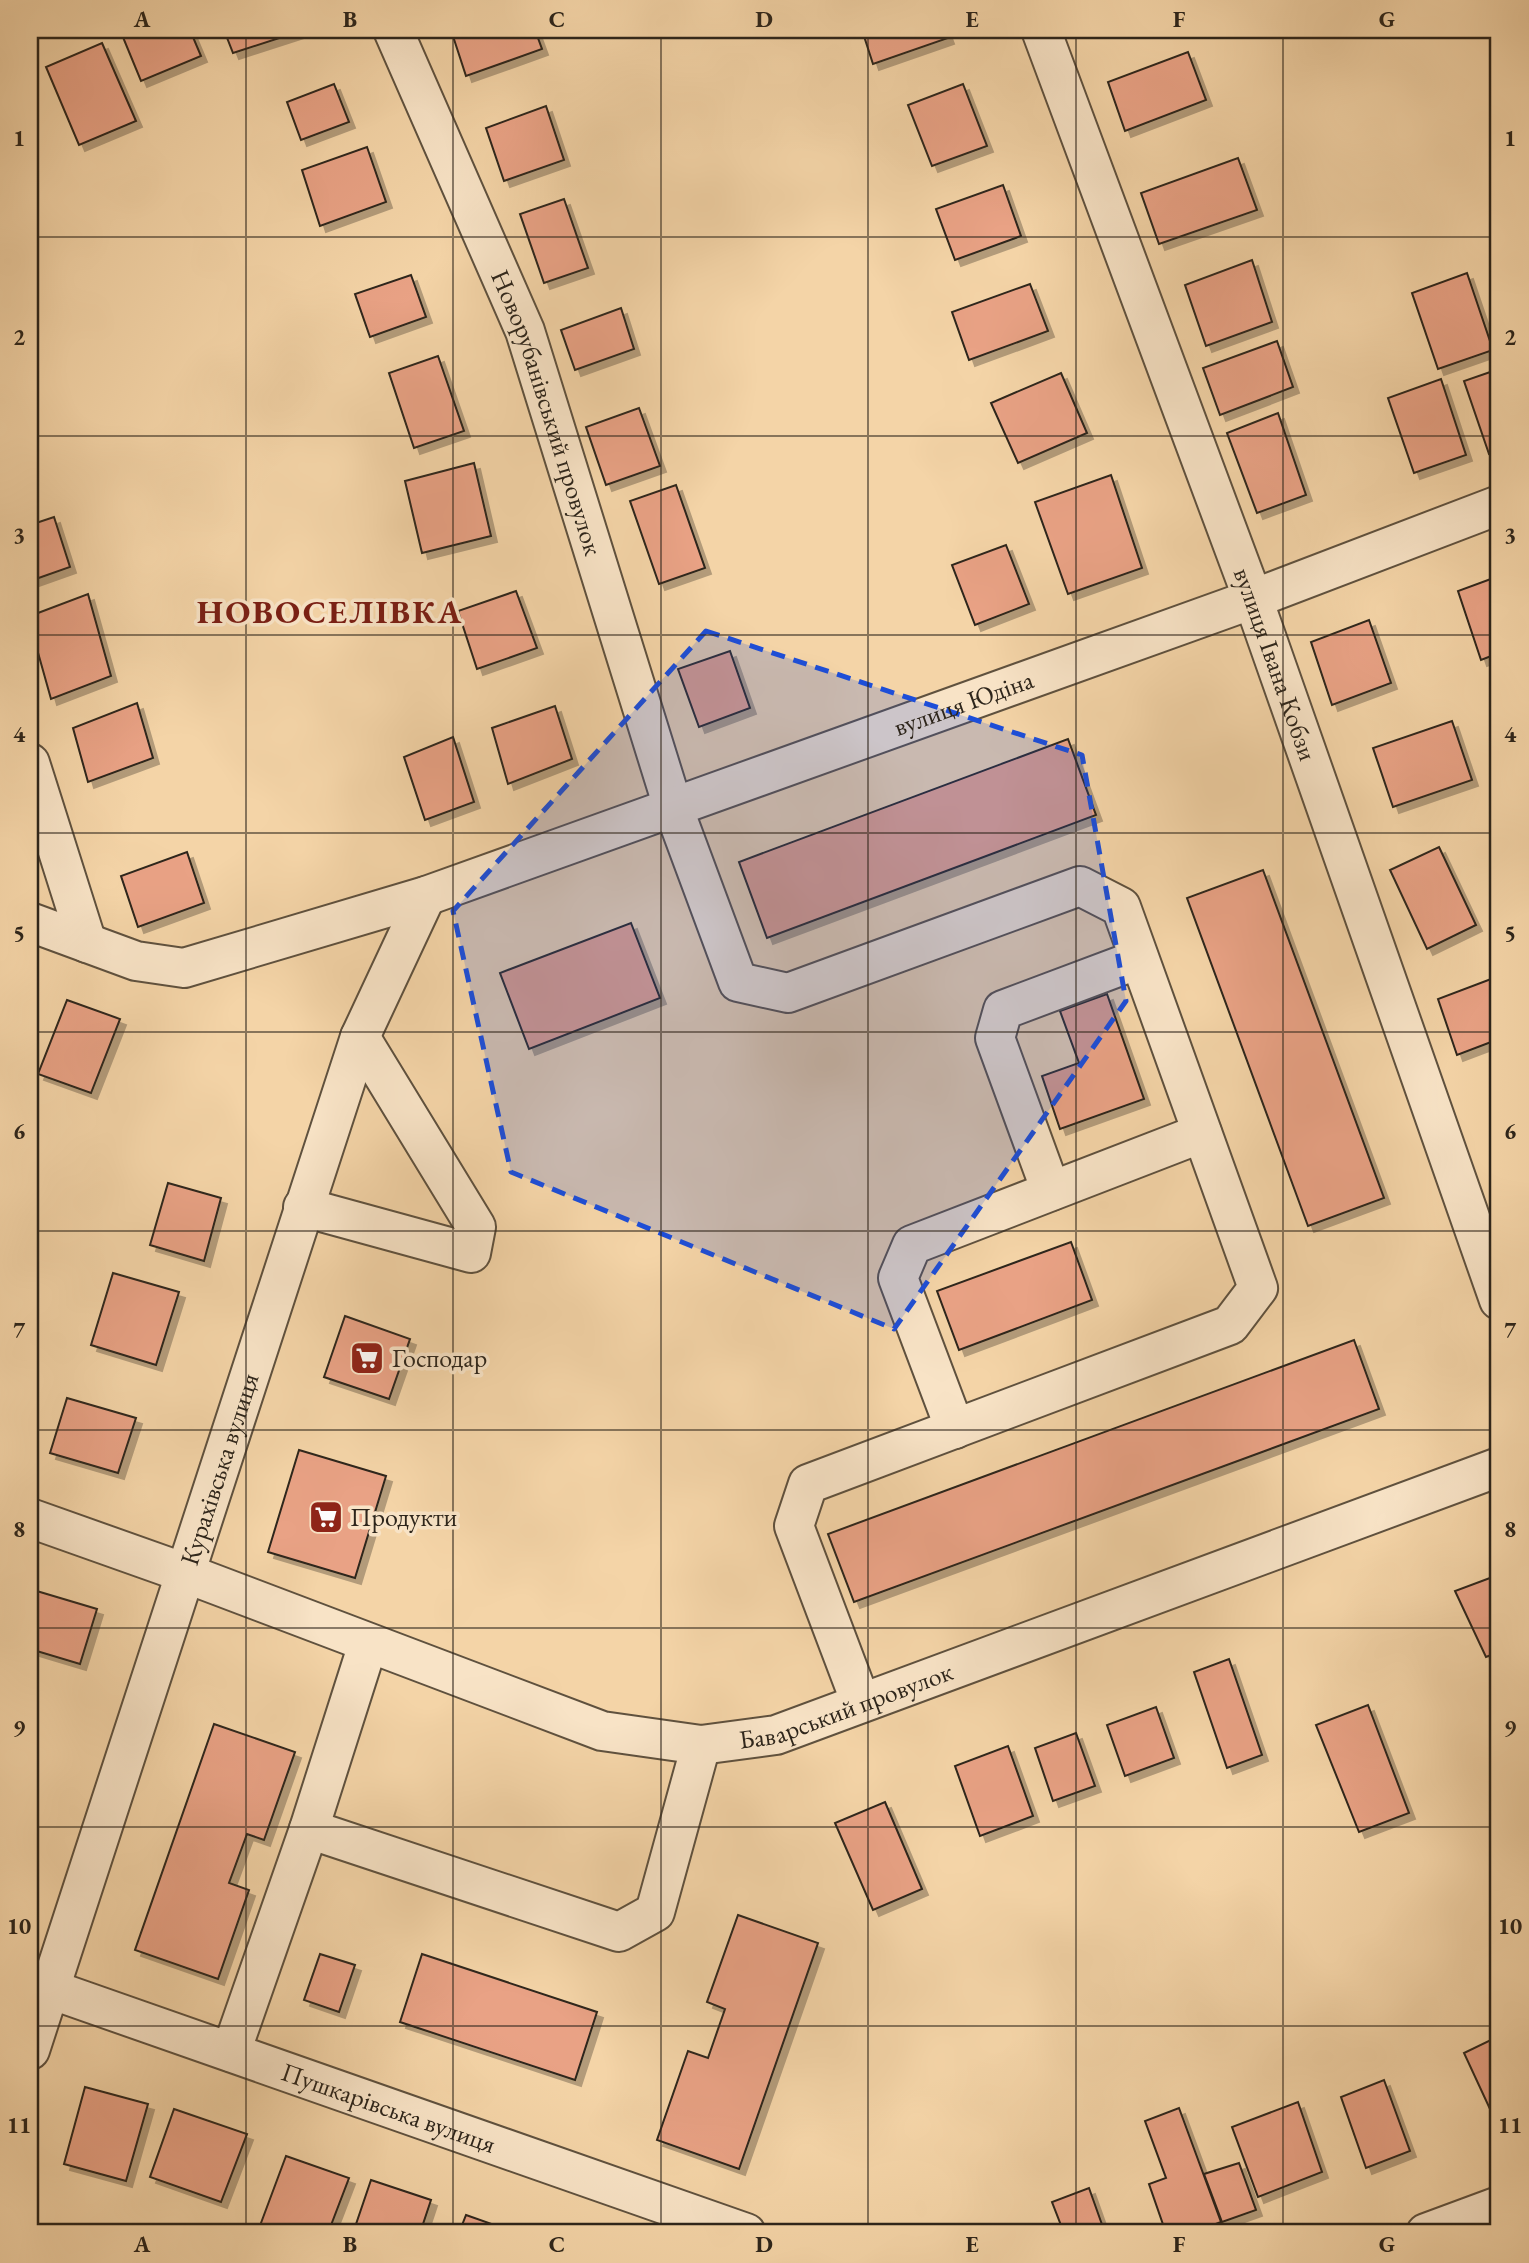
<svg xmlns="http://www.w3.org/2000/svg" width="1529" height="2263" font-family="'EB Garamond',serif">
  <defs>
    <filter id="shadow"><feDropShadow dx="6" dy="6" stdDeviation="0" flood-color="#0004"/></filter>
  </defs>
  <rect width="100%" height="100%" fill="#f4d4a7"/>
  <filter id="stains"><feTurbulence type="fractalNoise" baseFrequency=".00286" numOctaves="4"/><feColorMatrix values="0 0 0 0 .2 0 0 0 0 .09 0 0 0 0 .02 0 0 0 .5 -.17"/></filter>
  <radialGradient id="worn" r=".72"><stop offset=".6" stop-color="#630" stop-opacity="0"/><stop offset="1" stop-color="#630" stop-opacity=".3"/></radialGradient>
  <!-- building -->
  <g fill="#e9a285" stroke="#2d251b" stroke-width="2" filter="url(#shadow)">
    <path d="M120,30H190L201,56L141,81Z"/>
    <path d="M224,30H304L233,53Z"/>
    <path d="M451,30H535L542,49L466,76Z"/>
    <path d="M862,30H945L948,38L873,64Z"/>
    <path d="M102,43L136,121L79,145L46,67Z"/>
    <path d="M1188,52L1206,100L1125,131L1108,82Z"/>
    <path d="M334,84L349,122L301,140L287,102Z"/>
    <path d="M963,84L987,146L932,166L908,105Z"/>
    <path d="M546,106L564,160L504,181L486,128Z"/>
    <path d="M367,147L386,202L320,226L302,170Z"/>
    <path d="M1238,158L1257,210L1159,244L1141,193Z"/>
    <path d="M1003,185L1021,236L955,260L936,209Z"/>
    <path d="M564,199L588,268L544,283L520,214Z"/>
    <path d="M1252,260L1272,322L1206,346L1185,285Z"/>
    <path d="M1467,273L1493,350L1438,369L1412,293Z"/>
    <path d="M411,275L426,317L370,337L355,294Z"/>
    <path d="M1030,284L1048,331L969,360L952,312Z"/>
    <path d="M621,308L634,349L575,370L561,330Z"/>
    <path d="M1277,341L1293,387L1220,415L1203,368Z"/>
    <path d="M438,356L464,431L414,448L389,373Z"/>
    <path d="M1499,369V450L1489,454L1464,381Z"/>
    <path d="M1061,373L1087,433L1018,463L991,403Z"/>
    <path d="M1441,379L1466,455L1414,473L1388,398Z"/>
    <path d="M639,408L660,466L606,485L586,427Z"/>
    <path d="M1278,413L1306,495L1257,513L1227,433Z"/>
    <path d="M474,463L491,536L422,553L405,481Z"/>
    <path d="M1111,475L1142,568L1068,594L1035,502Z"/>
    <path d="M676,485L705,568L659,584L630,501Z"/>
    <path d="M54,517L70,567L30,581V525Z"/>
    <path d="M1006,545L1029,604L975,625L952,565Z"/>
    <path d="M1499,576V653L1481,660L1458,591Z"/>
    <path d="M516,591L537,648L477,669L458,611Z"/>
    <path d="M88,594L111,676L51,699L30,624V616Z"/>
    <path d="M1369,620L1391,683L1332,705L1311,642Z"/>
    <path d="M730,651L750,708L699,727L678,669Z"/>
    <path d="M137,703L153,758L88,782L73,728Z"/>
    <path d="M555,706L572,759L508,784L492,728Z"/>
    <path d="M1452,721L1472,780L1393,807L1373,748Z"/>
    <path d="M453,737L474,802L425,820L404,757Z"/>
    <path d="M1068,739L1096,815L767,938L739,862Z"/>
    <path d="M1439,847L1476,925L1427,949L1390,870Z"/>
    <path d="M187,852L204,903L138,927L121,876Z"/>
    <path d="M1263,870L1384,1198L1308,1226L1187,898Z"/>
    <path d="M631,923L660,998L529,1049L500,973Z"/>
    <path d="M1499,976V1039L1457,1055L1438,999Z"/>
    <path d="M1107,994L1144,1099L1060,1129L1042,1076L1079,1063L1060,1011Z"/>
    <path d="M67,1000L120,1019L91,1093L38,1074Z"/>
    <path d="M168,1183L221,1198L204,1261L150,1245Z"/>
    <path d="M1071,1242L1092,1300L959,1350L937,1291Z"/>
    <path d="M113,1273L179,1292L156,1365L91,1345Z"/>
    <path d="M345,1316L410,1339L389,1399L324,1377Z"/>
    <path d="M1354,1340L1379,1409L854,1602L828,1534Z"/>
    <path d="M67,1398L136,1418L118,1473L50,1453Z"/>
    <path d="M299,1450L386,1476L355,1578L268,1552Z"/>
    <path d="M1498,1575L1499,1652L1486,1657L1455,1591Z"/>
    <path d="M30,1589L97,1609L80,1664L30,1649Z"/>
    <path d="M1229,1659L1262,1755L1227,1768L1194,1672Z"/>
    <path d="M1368,1705L1409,1813L1359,1832L1316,1725Z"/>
    <path d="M1156,1707L1174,1758L1125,1776L1107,1725Z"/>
    <path d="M214,1724L295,1752L264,1840L247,1834L229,1883L249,1890L218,1979L135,1950Z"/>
    <path d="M1076,1733L1095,1786L1053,1801L1035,1748Z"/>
    <path d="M1008,1746L1033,1816L980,1836L955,1766Z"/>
    <path d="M885,1802L922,1889L873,1910L835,1823Z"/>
    <path d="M738,1915L818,1943L739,2169L657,2140L688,2051L708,2058L725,2009L707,2002Z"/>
    <path d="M320,1954L355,1965L339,2012L304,2000Z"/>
    <path d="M422,1954L597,2012L575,2080L400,2022Z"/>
    <path d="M1499,2036V2120L1496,2122L1464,2053Z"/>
    <path d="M1384,2080L1410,2151L1366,2168L1341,2097Z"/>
    <path d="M85,2087L148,2104L126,2181L64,2164Z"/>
    <path d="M1298,2102L1322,2172L1258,2197L1232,2127Z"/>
    <path d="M1179,2108L1221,2222L1192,2233H1166L1149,2184L1166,2178L1145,2121Z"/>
    <path d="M174,2109L247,2134L221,2202L150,2177Z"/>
    <path d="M286,2156L349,2178L328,2233H265L258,2231Z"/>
    <path d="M1239,2163L1256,2210L1222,2222L1204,2174Z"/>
    <path d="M371,2180L431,2200L420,2233H353Z"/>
    <path d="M1089,2188L1105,2233H1064L1052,2202Z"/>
    <path d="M466,2215L517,2233H459Z"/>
  </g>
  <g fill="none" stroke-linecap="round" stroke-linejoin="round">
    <!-- minor casing -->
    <g stroke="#5f513e" stroke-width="42">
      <g id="minor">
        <path id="s1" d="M393,30L525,331L673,807L738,982L788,993L1080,886L1121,907L1258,1288L1230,1325L808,1484L794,1526L861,1703"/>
        <path id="s2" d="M1041,30L1253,599L1499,1300"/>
        <path d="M30,763L87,943"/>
        <path id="s3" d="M30,922L136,961L184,968L426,896L1253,599L1499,505"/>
        <path d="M1051,1191L995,1038L1003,1010L1139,959"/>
        <path d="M303,1207L471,1253L476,1227L360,1037"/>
        <path d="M955,1429L898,1278L912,1245L1202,1133"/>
        <path id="s4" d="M30,1518L185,1573L602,1731L701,1745L776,1735L1499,1467"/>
        <path d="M368,1644L309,1829L619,1932L655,1912L701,1745"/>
        <path id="s5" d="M30,1982L746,2233"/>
        <path id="s6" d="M30,2050L360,1037L426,896"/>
        <path d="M231,2052L309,1829"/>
        <path d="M1426,2233L1499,2206"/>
      </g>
    </g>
    <!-- minor -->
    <use href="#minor" stroke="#f8e3c6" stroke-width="38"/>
  </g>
  <!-- marked area -->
  <path fill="#1d4ed8" fill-opacity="0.2" stroke="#1d4ed8" stroke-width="5" stroke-dasharray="14 9" stroke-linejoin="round" d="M706,631L1082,755L1126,1001L894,1329L511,1172L453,911Z"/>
  <!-- grid -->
  <path fill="none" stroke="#2d251b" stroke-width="2" stroke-opacity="0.55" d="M246,30V2233M453,30V2233M661,30V2233M868,30V2233M1076,30V2233M1283,30V2233M30,237H1499M30,436H1499M30,635H1499M30,833H1499M30,1032H1499M30,1231H1499M30,1430H1499M30,1628H1499M30,1827H1499M30,2026H1499"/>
  <!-- icons -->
  <defs>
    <g id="supermarket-square" transform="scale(1.75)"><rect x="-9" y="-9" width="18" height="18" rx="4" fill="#8f2418" stroke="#f8e3c6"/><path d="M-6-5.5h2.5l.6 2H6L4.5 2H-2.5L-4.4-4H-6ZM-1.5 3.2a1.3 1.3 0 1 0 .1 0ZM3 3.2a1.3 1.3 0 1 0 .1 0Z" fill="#fff"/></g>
  </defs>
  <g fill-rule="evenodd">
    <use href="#supermarket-square" x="367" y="1358"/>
    <use href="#supermarket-square" x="326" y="1517"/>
  </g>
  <g text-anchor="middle" stroke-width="7" stroke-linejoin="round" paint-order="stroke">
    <!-- street labels -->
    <g font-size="26" fill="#2d251b" stroke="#f8e3c6">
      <text dy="9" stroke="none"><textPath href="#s1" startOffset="413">Новорубанівський провулок</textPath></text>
      <text dy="9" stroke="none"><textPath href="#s2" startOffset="676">вулиця Івана Кобзи</textPath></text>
      <text dy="9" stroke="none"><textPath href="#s3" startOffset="985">вулиця Юдіна</textPath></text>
      <text dy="9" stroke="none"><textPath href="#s6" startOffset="611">Курахівська вулиця</textPath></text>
      <text dy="9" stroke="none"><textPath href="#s4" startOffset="861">Баварський провулок</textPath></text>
      <text dy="9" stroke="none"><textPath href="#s5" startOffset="380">Пушкарівська вулиця</textPath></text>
    </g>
    <!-- poi labels -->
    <g font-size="26" fill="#2d251b" stroke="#f8e3c6" text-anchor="start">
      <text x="392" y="1367">Господар</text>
      <text x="350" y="1526">Продукти</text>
    </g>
    <!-- district labels -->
    <g font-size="33" font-weight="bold" letter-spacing="2" fill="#7a1f14" stroke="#f8e3c6">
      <text x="330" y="623">НОВОСЕЛІВКА</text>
    </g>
  </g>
  <!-- margin -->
  <rect width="1529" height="2263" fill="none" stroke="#f4d4a7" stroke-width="77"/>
  <rect x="38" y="38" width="1452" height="2186" fill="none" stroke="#2d251b" stroke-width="2.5"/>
  <g font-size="23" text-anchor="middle" font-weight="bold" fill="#2d251b">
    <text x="142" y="27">A</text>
    <text x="350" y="27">B</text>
    <text x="557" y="27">C</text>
    <text x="764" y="27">D</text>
    <text x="972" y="27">E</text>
    <text x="1179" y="27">F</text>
    <text x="1387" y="27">G</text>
    <text x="19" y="146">1</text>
    <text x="1510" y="146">1</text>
    <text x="19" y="345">2</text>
    <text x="1510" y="345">2</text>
    <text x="19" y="543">3</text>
    <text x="1510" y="543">3</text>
    <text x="19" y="742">4</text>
    <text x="1510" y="742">4</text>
    <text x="19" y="941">5</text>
    <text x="1510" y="941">5</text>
    <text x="19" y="1139">6</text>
    <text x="1510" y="1139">6</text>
    <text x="19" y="1338">7</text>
    <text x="1510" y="1338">7</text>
    <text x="19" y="1537">8</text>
    <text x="1510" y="1537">8</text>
    <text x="19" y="1736">9</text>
    <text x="1510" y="1736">9</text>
    <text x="19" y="1934">10</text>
    <text x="1510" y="1934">10</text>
    <text x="19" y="2133">11</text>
    <text x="1510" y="2133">11</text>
    <text x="142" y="2252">A</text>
    <text x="350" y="2252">B</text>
    <text x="557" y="2252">C</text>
    <text x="764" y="2252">D</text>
    <text x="972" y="2252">E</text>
    <text x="1179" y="2252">F</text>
    <text x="1387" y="2252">G</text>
  </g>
  <rect width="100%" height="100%" filter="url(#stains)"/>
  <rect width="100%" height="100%" fill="url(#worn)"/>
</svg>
